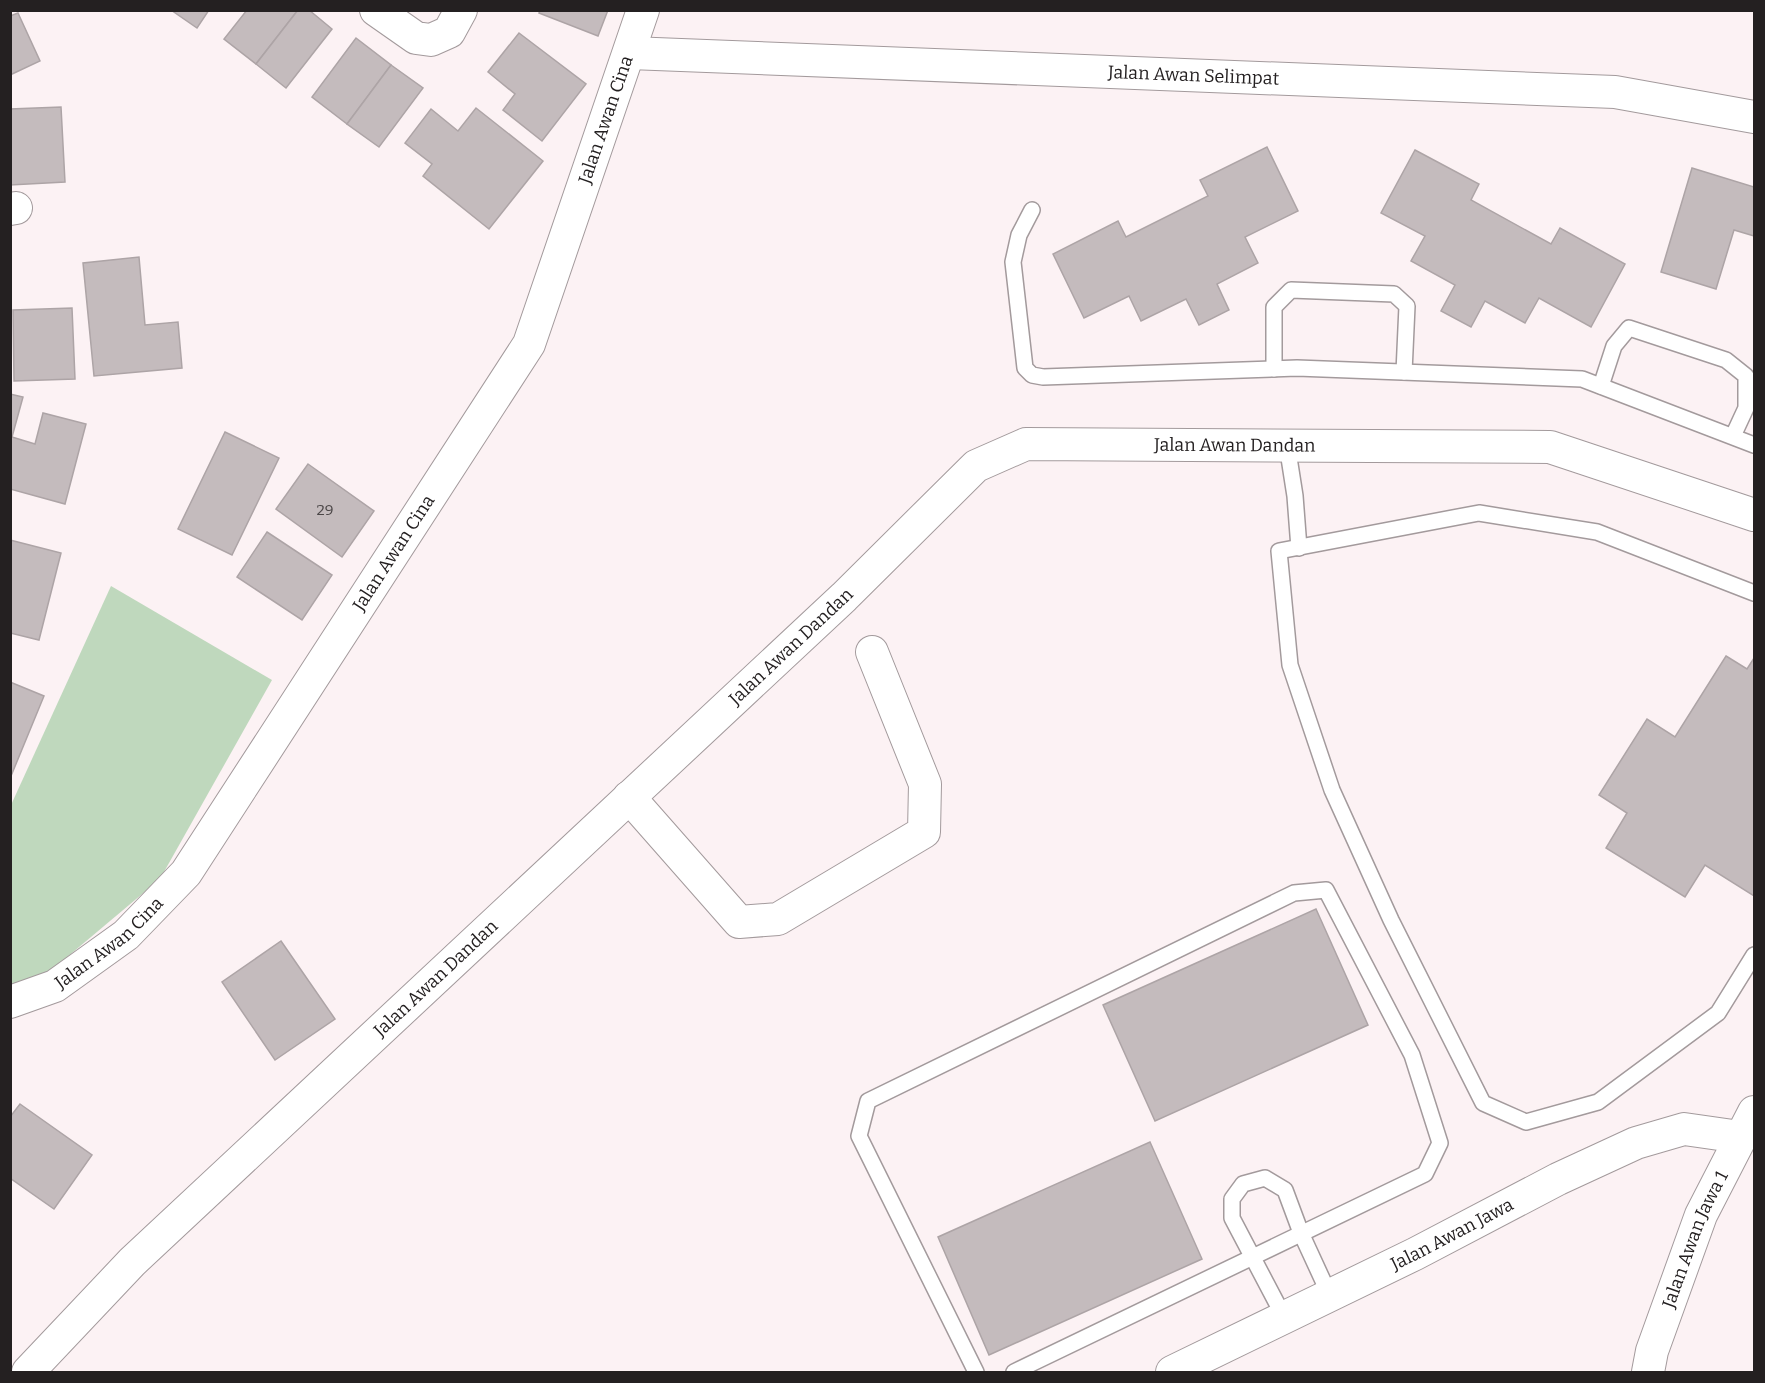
<svg xmlns="http://www.w3.org/2000/svg" width="1765" height="1383" font-family="Bitter,serif">
  <rect width="100%" height="100%" fill="#fcf2f4"/>
  <!-- green -->
  <path fill="#bfd8bd" d="M111,586L272,680L160,879L41,979L11,985V805Z"/>
  <!-- building -->
  <g fill="#c4bbbd" stroke="#ada4a6" stroke-width="1.5">
    <path d="M171,10H209L197,28Z"/>
    <path d="M247,10H298L256,64L224,39Z"/>
    <path d="M298,10H309L332,29L286,88L256,64Z"/>
    <path d="M540,10H608L598,36L539,13Z"/>
    <path d="M18,13L40,61L10,75V16Z"/>
    <path d="M519,33L586,84L542,141L503,110L515,94L488,72Z"/>
    <path d="M356,38L391,65L347,124L312,97Z"/>
    <path d="M391,65L423,88L379,147L347,124Z"/>
    <path d="M61,107L65,182L10,185V109Z"/>
    <path d="M476,108L543,161L489,229L423,176L432,164L405,143L431,109L458,131Z"/>
    <path d="M1267,147L1298,211L1245,237L1258,263L1217,284L1229,310L1199,325L1186,299L1141,321L1129,296L1084,318L1053,254L1118,221L1126,237L1208,196L1200,180Z"/>
    <path d="M1415,150L1479,184L1471,200L1551,244L1560,228L1625,264L1591,327L1539,298L1525,323L1485,301L1471,327L1441,311L1455,285L1411,261L1425,236L1381,213Z"/>
    <path d="M1692,168L1754,187V236L1734,230L1716,289L1661,272Z"/>
    <path d="M139,257L145,325L178,322L182,368L94,376L83,263Z"/>
    <path d="M72,308L75,379L14,381L13,310Z"/>
    <path d="M10,394L23,397L12,437L35,444L43,413L86,424L65,504L10,489Z"/>
    <path d="M225,432L279,458L232,555L178,529Z"/>
    <path d="M308,464L374,511L342,557L276,509Z"/>
    <path d="M267,532L332,575L302,620L237,577Z"/>
    <path d="M10,540L61,553L39,640L10,633Z"/>
    <path d="M1726,656L1747,669L1754,658V896L1705,865L1685,897L1606,848L1627,813L1599,795L1647,719L1675,737Z"/>
    <path d="M10,682L44,696L11,776H10Z"/>
    <path d="M1316,909L1368,1025L1155,1121L1103,1005Z"/>
    <path d="M281,941L335,1019L275,1060L222,982Z"/>
    <path d="M20,1104L92,1155L54,1209L10,1178V1117Z"/>
    <path d="M1150,1142L1202,1259L989,1355L938,1237Z"/>
  </g>
  <g fill="none" stroke-linecap="round" stroke-linejoin="round">
    <!-- lane casing -->
    <g stroke="#a39a9c" stroke-width="18">
      <g id="lane">
        <path d="M1032,210L1019,235L1013,262L1025,368L1032,375L1043,377L1297,368L1582,379L1754,445"/>
        <path d="M1274,369V307L1291,290L1394,294L1407,306L1404,372"/>
        <path d="M1601,386L1614,346L1629,328L1726,360L1746,376V408L1733,436"/>
        <path d="M1287,445L1295,496L1299,548"/>
        <path d="M1754,593L1597,532L1479,513L1279,551L1290,665L1332,790L1391,920L1483,1103L1526,1122L1598,1102L1718,1013L1754,955"/>
        <path d="M1284,1317L1232,1218V1199L1243,1184L1265,1178L1285,1190L1301,1233L1330,1296"/>
        <path d="M976,1372L859,1136L868,1101L1294,893L1326,890L1412,1055L1440,1143L1425,1174L1014,1372"/>
      </g>
    </g>
    <!-- street casing -->
    <g stroke="#a39a9c" stroke-width="34">
      <g id="street">
        <path d="M376,10L416,38L431,40L449,32L461,10"/>
        <path id="s1" d="M630,53L1615,92L1754,117"/>
        <path d="M10,209L16,208"/>
        <path d="M629,797L739,922L778,919L924,832L925,784L872,652"/>
        <path id="s2" d="M10,1002L55,986L126,935L186,873L529,344L643,10"/>
        <path id="s3" d="M28,1372L132,1262L844,597L976,466L1026,444L1550,447L1754,515"/>
        <path id="s4" d="M1172,1372L1415,1254L1558,1179L1636,1143L1684,1129L1740,1137"/>
        <path id="s5" d="M1648,1372L1652,1351L1701,1215L1754,1112"/>
      </g>
    </g>
    <!-- lane -->
    <use href="#lane" stroke="#fff" stroke-width="15"/>
    <!-- street -->
    <use href="#street" stroke="#fff" stroke-width="32"/>
  </g>
  <g text-anchor="middle" stroke-width="4.5" stroke-linejoin="round" paint-order="stroke">
    <!-- number labels -->
    <g font-size="15" fill="#4c4748">
      <text x="325" y="515">29</text>
    </g>
    <!-- street labels -->
    <g font-size="18" fill="#242021" stroke="#fcf2f4">
      <text dy="6" stroke="none"><textPath href="#s1" startOffset="564">Jalan Awan Selimpat</textPath></text>
      <text dy="6" stroke="none"><textPath href="#s2" startOffset="1089">Jalan Awan Cina</textPath></text>
      <text dy="6" stroke="none"><textPath href="#s3" startOffset="1575">Jalan Awan Dandan</textPath></text>
      <text dy="6" stroke="none"><textPath href="#s2" startOffset="603">Jalan Awan Cina</textPath></text>
      <text dy="6" stroke="none"><textPath href="#s3" startOffset="1053">Jalan Awan Dandan</textPath></text>
      <text dy="6" stroke="none"><textPath href="#s2" startOffset="117">Jalan Awan Cina</textPath></text>
      <text dy="6" stroke="none"><textPath href="#s3" startOffset="567">Jalan Awan Dandan</textPath></text>
      <text dy="6" stroke="none"><textPath href="#s4" startOffset="312">Jalan Awan Jawa</textPath></text>
      <text dy="6" stroke="none"><textPath href="#s5" startOffset="141">Jalan Awan Jawa 1</textPath></text>
    </g>
  </g>
  <!-- border -->
  <rect width="1765" height="1383" fill="none" stroke="#242021" stroke-width="24"/>
</svg>
